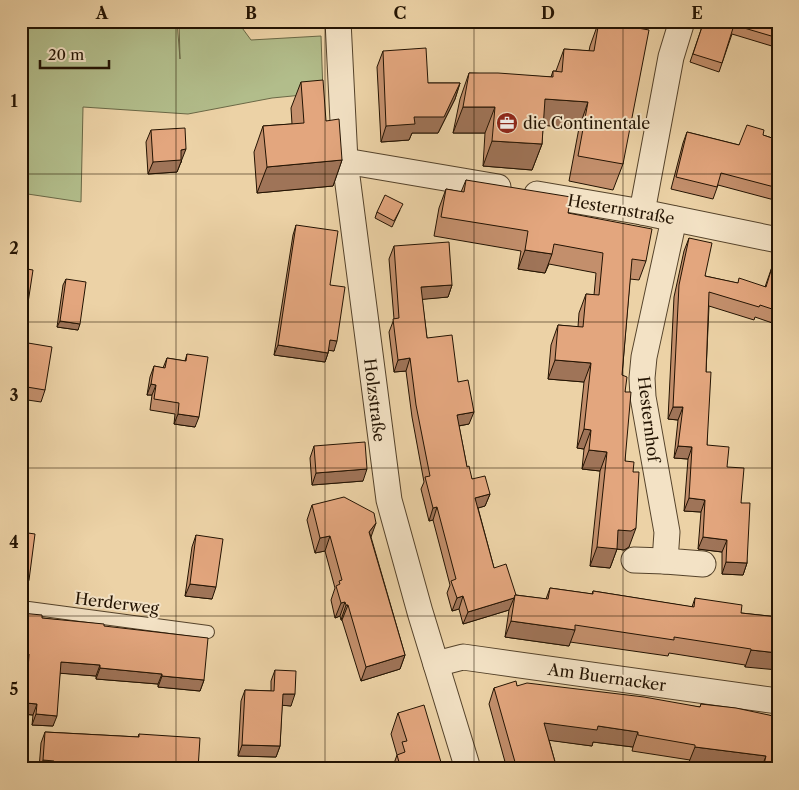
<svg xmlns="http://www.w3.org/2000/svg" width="799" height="790" font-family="'Libre Caslon Text',serif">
  <rect width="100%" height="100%" fill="#ecd2a6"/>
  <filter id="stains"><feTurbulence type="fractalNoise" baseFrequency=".004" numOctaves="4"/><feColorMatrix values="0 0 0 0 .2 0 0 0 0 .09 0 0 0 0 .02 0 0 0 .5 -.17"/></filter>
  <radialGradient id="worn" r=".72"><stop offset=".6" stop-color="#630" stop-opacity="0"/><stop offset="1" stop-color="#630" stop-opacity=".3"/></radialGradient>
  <!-- green -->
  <path fill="#b2bd8b" stroke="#6a6846" d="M21,21H177L180,59L179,21H237L251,40L321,36L323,93L272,98L188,114L83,107L81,202L21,193Z"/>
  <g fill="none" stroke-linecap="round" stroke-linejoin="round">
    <!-- service casing -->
    <g stroke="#55432b" stroke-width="14">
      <path id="service" d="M21,607L208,632"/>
    </g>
    <!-- minor casing -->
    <g stroke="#55432b" stroke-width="27">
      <g id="minor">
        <path d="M338,21L345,161L389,500L420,612L468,769"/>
        <path d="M345,161L498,187"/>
        <path d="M537,194L642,212L778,240"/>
        <path d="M642,212L671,57L682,21"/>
        <path d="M674,219L644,357L642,378L643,397L667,532L665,561L703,564"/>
        <path d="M634,560L665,561"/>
        <path d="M436,664L463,657L778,701"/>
      </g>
    </g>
    <!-- service -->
    <use href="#service" stroke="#f3e2c5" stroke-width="12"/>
    <!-- minor -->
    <use href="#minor" stroke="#f3e2c5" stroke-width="25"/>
  </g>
  <!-- wall -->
  <g fill="#c38f6c" stroke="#231302">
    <path d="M599,21L623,164L613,190L569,181L579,128L543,125L542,144L532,170L483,166L485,133H453L460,99L469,73L551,77L553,71H556L564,49L589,51L590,46Z"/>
    <path d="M704,21H778V51L774,50L775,47L732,34L719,72L690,62Z"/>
    <path d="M383,51L428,83H460L455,99L438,133H412L409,140L381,142L377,67Z"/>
    <path d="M301,82L326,121L342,160L333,186L257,193L254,152L263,126L292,124L291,108Z"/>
    <path d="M151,130L182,162H181L177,172L148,174L146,142Z"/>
    <path d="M687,132L739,145L763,135L778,140V201L718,185L713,199L671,189L683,143Z"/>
    <path d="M466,180L568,213L646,261L639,280L630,279L622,375L625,392V461L633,472L629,547L624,550L617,549L610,568L590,566L600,471L582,469L584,449L577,448L584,382L548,379L551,345L558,325L578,327L579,313L586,294L594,295L596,273L549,264L545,273L518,269L521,251L434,236L439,208L446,189L461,192Z"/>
    <path d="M400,210L392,227L375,218L377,212Z"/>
    <path d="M296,225L330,285L334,351L329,350L325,362L274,355L293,235Z"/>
    <path d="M689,238L705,276L737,283L765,287L773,264L778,266V325L755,317L754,320L709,306L706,372L707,445L727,467L741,503L747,563L743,575L722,574V552L698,549L701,512L684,511L688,459L674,458L678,420L668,419L674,297L684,251Z"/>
    <path d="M394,246L452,285L448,297L422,299L427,338L458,382L469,424L459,426L467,467L472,479L490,494L485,506L478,508L494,568L516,595L546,599L550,588L592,594L593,591L692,607L695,598L741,613L778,617L745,667V665L669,653L668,656L570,642L569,646L505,637L509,610L463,624L459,609L452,611L447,593L450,585L433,520L429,521L421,489L424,482L412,417L406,371L394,372L389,332L394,319L389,259Z"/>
    <path d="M21,268L22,342L45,390L41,402L21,399Z"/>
    <path d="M66,279L78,330L57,327L63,285Z"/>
    <path d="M187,354L195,427L174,424L175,414L150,410L152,395H147L150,377L154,366L163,368L167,358L185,361Z"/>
    <path d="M314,446L363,481L312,485L310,458Z"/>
    <path d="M312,505L371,537L405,655L400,669L361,681L342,620H341L340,616L335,618L331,600L335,588L325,551L315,553L307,520Z"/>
    <path d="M196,535L212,599L185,596L192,547Z"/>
    <path d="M21,613L42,618L104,626L204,680L200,691L158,687V684L96,679V676L60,673L53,726L32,725L33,715L22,714L25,665H21Z"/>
    <path d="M275,670L291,706L282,705L280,746L276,757L238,756L241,701L245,690L271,691V681Z"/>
    <path d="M517,686L700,707L701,704L778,717V769H739L689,762L690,760L632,751L633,747L593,742L592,746L549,740L557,769H507L489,704L494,688Z"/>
    <path d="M398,713L443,769H392L397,755L391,734Z"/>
    <path d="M45,732L138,737L139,734L198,769H39L41,743Z"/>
  </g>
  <!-- shaded-wall -->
  <g fill="#9f7458" stroke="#231302">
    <path d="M437,21H459L458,24L436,25Z"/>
    <path d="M460,83L455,99L438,133H412L409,140L381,142L386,126L414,117Z"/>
    <path d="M545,99L588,102L579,128L536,125Z"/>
    <path d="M463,107H495L485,133H453Z"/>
    <path d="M492,141L542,144L532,170L483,166Z"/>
    <path d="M186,149L177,172L148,174L153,162L181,150Z"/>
    <path d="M342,160L333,186L257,193L267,167Z"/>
    <path d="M525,250L552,254L545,273L518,269Z"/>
    <path d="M452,285L448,297L416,300L421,287Z"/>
    <path d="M60,321L80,324L78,330L57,327Z"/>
    <path d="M330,340L337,341L334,351L326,350Z"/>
    <path d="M278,345L328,353L325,362L274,355Z"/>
    <path d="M410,358L406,371L394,372L398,360Z"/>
    <path d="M555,360L591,363L584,382L548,379Z"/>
    <path d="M151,384L156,385L152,395H147Z"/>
    <path d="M673,407H683L678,420L668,419Z"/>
    <path d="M474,412L469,424L452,427L457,415Z"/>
    <path d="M178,414L199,417L195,427L174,424Z"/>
    <path d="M584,429L591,430L584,449L577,448Z"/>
    <path d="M678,446L692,447L688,459L674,458Z"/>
    <path d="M589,450L607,452L600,471L582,469Z"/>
    <path d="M367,469L363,481L312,485L316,473Z"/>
    <path d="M490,494L485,506L471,510L475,498Z"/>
    <path d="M689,498L705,500L701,512L684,511Z"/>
    <path d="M437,507L433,520L429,521L433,508Z"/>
    <path d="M376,523L371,537L369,532Z"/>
    <path d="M636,528L629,547L624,550L617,549L610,568L590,566L597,547L618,530Z"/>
    <path d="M330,536L325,551L315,553L320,538Z"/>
    <path d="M703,537L727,540L722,552L698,549Z"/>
    <path d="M726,562L747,563L743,575L722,574Z"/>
    <path d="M21,579L29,580L25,591L21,590Z"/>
    <path d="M190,584L216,587L212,599L185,596Z"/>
    <path d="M463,596L459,609L452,611L457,598Z"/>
    <path d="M514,598L509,610L463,624L468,612Z"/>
    <path d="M345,602L340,616L335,618L341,603Z"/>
    <path d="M346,605H348L342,620H341Z"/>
    <path d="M511,621L575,630L569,646L505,637Z"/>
    <path d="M751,650L778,653V670L745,667Z"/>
    <path d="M21,654H29L25,665H21Z"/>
    <path d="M405,655L400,669L361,681L366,667Z"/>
    <path d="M61,662L100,665L96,676L57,673Z"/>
    <path d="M100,668L162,674L158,684L96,679Z"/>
    <path d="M162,676L204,680L200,691L158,687Z"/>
    <path d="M283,694H295L291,706L279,705Z"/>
    <path d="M26,703L37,704L33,715L22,714Z"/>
    <path d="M36,714L57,716L53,726L32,725Z"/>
    <path d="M544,723L598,726L638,732L633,747L593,742L592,746L539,739Z"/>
    <path d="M242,745L280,746L276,757L238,756Z"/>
    <path d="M695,747L766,756L761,769H739L689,762Z"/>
    <path d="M43,760L54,761L51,769H40Z"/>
  </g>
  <!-- building -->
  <g fill="#e3a67e" stroke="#231302">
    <path d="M599,21L649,30L623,164L578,156L588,102L545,99L542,144L492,141L495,107H463L469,73H498L553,77V71L562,72L564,49L594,51Z"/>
    <path d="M704,21H778V38L734,25L722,63L693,54Z"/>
    <path d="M426,48L428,83H460L444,117H414L415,124L386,126L383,51Z"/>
    <path d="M323,80L326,121L339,119L342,160L267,167L263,126L304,123L301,82Z"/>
    <path d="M747,125L764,130L763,135L778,140V188L721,173L717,187L676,177L687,132L739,145Z"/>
    <path d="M185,128L186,149L181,150V160L153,162L151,130Z"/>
    <path d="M466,180L571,197L568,213L652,229L646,261L632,259L622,375L627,377L625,392H631L625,461L634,462L633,472H639L636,528L631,531L618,530L617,549L597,547L607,452L589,450L591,430L584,429L591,363L555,360L558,325L583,327L586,294L599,295L603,253L554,244L552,254L525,250L528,231L441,217L446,189L464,192Z"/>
    <path d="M385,195L403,204L394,221L377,212Z"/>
    <path d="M296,225L338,231L330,285L345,287L337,341L330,340L328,353L278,345Z"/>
    <path d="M689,238L712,243L705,276L738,283L739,278L766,287L773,264L778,266V311L760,305L759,307L709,292L706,372H711L707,445L729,447L727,467L744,468L741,503H750L747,563L726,562L727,540L703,537L705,500L689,498L692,447L678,446L683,407H673L679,285Z"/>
    <path d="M449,242L452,285L421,287L427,338L452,335L458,382L468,380L474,412L457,415L467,467L469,466L472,479L485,476L490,494L475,498L494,568L506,564L516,595H515L514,598L468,612L463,596L457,598L451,581L456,579L437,507L433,508L425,477L430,476L416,405L410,358L398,360L393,319L399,318L394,246Z"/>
    <path d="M21,268L33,270L22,342L52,347L45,390L21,386Z"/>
    <path d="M66,279L86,282L80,324L60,321Z"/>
    <path d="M187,354L208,357L199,417L178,414L179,403L154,399L156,385L151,384L154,366L165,368L167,358L186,361Z"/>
    <path d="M365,442L367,469L316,473L314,446Z"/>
    <path d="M344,497L374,513L376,523L369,532L405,655L366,667L348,605H346L345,602L341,603L336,586L340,584L339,581L342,580L330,536L320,538L312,505Z"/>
    <path d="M21,532L35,534L29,580L21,579Z"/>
    <path d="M196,535L223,539L216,587L190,584Z"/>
    <path d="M550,588L593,594V591L694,607L695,598L742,605L741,613L778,617V653L751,650V649L674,637V640L575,625V630L511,621L515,595L548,599Z"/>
    <path d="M21,613L42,615V618L104,624V626L208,638L204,680L162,676V674L100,668V665L61,662L57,716L36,714L37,704L26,703L29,654H21Z"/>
    <path d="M275,670L296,671L295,694H283L280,746L242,745L245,690L274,691Z"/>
    <path d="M516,681L517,686L527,683L644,697L700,707L701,704L736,708L778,717V767L764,764L766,756L695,747V745L638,735V732L598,726L597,730L544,723L557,769H517L494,688Z"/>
    <path d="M424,705L443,769H401L397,755L405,752L402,742L407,741L398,713Z"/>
    <path d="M45,732L139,737V734L200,738L198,769H54V761L43,760Z"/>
  </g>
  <!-- grid -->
  <path fill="none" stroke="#231302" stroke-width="1" stroke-opacity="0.55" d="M176,21V769M325,21V769M474,21V769M623,21V769M21,174H778M21,322H778M21,468H778M21,616H778"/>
  <!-- icons -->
  <defs>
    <g id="office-disc" transform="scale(1.125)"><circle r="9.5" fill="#8f2418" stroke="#f3e2c5"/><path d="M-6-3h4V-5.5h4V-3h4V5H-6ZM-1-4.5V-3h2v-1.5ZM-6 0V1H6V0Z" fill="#fff"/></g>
  </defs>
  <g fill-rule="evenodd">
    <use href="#office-disc" x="507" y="123"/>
  </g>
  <g text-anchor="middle" stroke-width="4" stroke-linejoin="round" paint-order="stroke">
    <!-- poi labels -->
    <g font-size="16" fill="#231302" stroke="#f3e2c5" text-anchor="start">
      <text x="523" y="129">die Continentale</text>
    </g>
    <!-- street labels -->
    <g font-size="16" fill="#231302" stroke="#f3e2c5">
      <text transform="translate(621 209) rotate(10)" y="6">Hesternstraße</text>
      <text transform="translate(375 400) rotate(83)" y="6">Holzstraße</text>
      <text transform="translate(649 419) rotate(83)" y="6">Hesternhof</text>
      <text transform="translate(117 603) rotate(7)" y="6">Herderweg</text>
      <text transform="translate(607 677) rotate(8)" y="6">Am Buernacker</text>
    </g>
  </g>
  <!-- margin -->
  <rect width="799" height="790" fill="none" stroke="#ecd2a6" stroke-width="55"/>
  <!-- scale -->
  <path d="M40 60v8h69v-8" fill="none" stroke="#231302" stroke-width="2.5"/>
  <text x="48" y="60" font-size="15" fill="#231302" stroke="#f3e2c5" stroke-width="4" paint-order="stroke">20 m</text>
  <rect x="28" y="28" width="744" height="734" fill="none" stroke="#231302" stroke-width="2"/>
  <g font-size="16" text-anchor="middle" font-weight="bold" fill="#231302">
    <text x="102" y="19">A</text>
    <text x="251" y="19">B</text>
    <text x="400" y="19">C</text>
    <text x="548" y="19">D</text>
    <text x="697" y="19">E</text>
    <text x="14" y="107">1</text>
    <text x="14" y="254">2</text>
    <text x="14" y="401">3</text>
    <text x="14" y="548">4</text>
    <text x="14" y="695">5</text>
  </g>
  <rect width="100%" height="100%" filter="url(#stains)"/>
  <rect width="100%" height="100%" fill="url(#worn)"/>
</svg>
